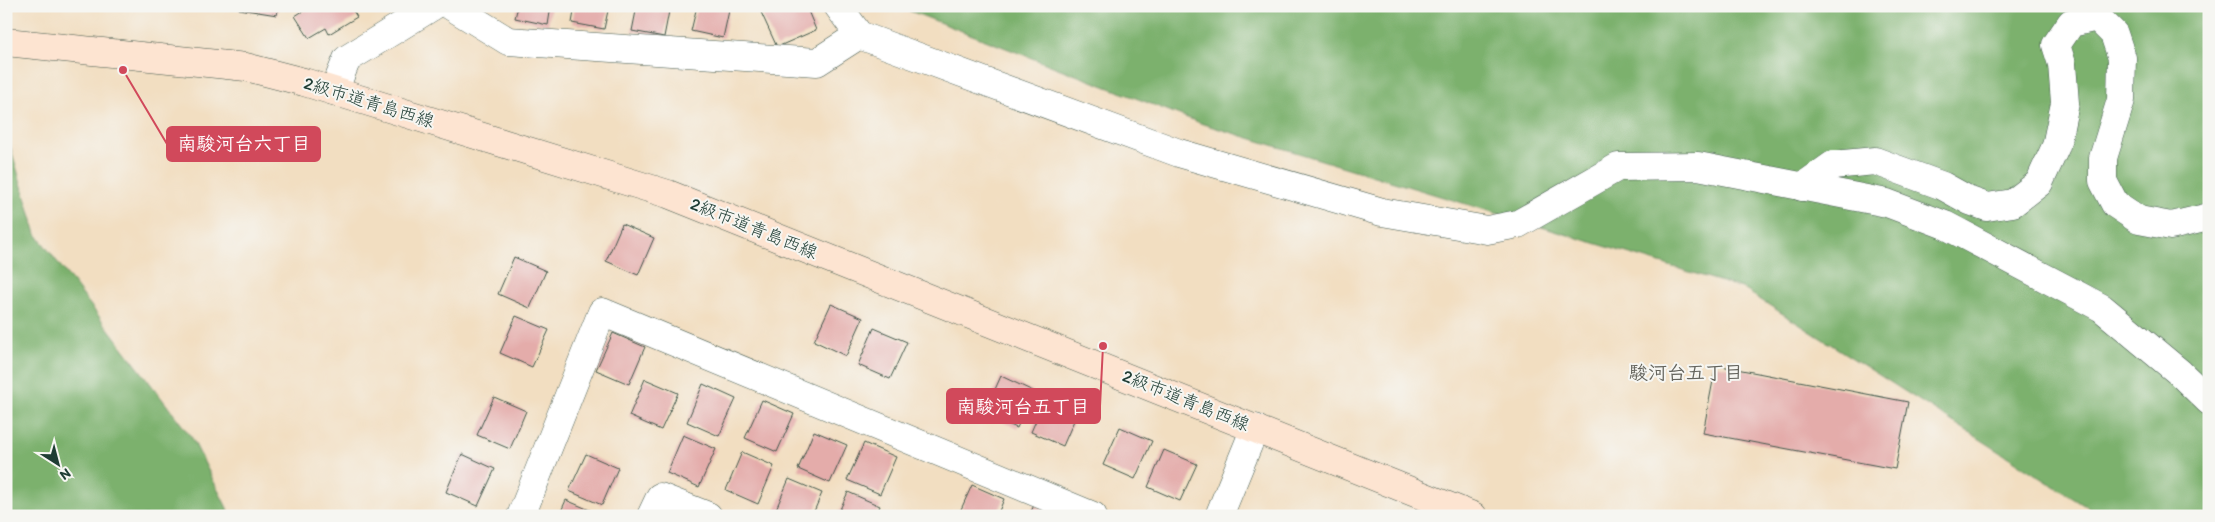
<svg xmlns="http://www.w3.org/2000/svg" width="2215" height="522" font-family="Itim,'Klee One',sans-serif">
  <rect width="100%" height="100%" fill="#f6f6f2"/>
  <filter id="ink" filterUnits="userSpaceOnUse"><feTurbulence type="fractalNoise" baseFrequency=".02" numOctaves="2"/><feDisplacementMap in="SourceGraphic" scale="10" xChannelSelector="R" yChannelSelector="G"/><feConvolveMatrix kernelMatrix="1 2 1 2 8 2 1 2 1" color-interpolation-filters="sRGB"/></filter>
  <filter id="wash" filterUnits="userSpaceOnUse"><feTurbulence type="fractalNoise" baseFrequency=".0096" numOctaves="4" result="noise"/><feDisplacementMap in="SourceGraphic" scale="20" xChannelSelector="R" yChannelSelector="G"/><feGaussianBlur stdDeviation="1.12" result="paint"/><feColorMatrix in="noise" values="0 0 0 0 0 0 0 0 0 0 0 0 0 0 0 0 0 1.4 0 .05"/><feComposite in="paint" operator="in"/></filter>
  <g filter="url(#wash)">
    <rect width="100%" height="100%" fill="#f2dec1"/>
    <!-- forest -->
    <g fill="#7cb16d" stroke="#4e7750">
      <path d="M897,6H2209V516H2101L1742,288L1203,124Z"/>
      <path d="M6,132L36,234L192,438L231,516H6Z"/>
    </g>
    <g id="blocks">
      <!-- building -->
      <g fill="#e4acaa">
        <path d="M239,6H279L277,15L239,9Z"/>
        <path d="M311,6H350L357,17L329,34L326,28L309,38L295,16Z"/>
        <path d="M518,6H551L548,25L515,18Z"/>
        <path d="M575,6H609L604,29L572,23Z"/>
        <path d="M637,6H670L664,37L632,31Z"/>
        <path d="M697,6H730L723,38L691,31Z"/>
        <path d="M769,6H806L816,30L777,47L760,10Z"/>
        <path d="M622,224L654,238L638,275L606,261Z"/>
        <path d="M514,257L546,271L530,308L498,294Z"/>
        <path d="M831,304L863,318L846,356L814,341Z"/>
        <path d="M516,316L549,330L532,367L500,353Z"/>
        <path d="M874,328L907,342L890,379L858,365Z"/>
        <path d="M613,333L645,347L629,384L596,370Z"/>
        <path d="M1716,365L1908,402L1895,469L1703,433Z"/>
        <path d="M1001,376L1033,391L1017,428L984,414Z"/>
        <path d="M645,379L678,393L661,430L629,416Z"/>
        <path d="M703,384L736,399L719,436L687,422Z"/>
        <path d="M1047,395L1079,409L1063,446L1031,432Z"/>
        <path d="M494,397L526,411L510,449L477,435Z"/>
        <path d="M762,400L794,414L777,452L745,438Z"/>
        <path d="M1120,427L1152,441L1135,479L1103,465Z"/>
        <path d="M814,431L847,445L830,483L798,469Z"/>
        <path d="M683,435L716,449L699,487L667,473Z"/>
        <path d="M864,443L896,457L880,494L847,480Z"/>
        <path d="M1164,450L1197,464L1180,501L1148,487Z"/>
        <path d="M742,452L774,466L758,504L726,490Z"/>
        <path d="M462,454L495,469L478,506L446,492Z"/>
        <path d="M586,454L618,468L602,505L569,491Z"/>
        <path d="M789,479L822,493L812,516H773Z"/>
        <path d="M972,485L1004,499L997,516H958Z"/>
        <path d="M848,492L880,506L876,516H837Z"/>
        <path d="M566,500L599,514L598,516H559Z"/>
        <path d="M1034,505L1059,516H1029Z"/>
      </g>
    </g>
  </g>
  <g filter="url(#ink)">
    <use href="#blocks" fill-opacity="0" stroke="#3f5549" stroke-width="1"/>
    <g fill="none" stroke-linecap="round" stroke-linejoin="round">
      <!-- street casing -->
      <g stroke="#3f5549" stroke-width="29">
        <g id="street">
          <path d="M451,6L508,41L817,62L859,35"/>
          <path d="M838,6L859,35L1179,153L1382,212L1487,230L1518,224L1618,167L1698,166L1887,203L1945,225L2102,308L2180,373L2209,401"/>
          <path d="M334,91L347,59L433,6"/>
          <path d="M1802,187L1833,165L1875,161L1943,186L1970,201L1987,207L2013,203L2039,183L2056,146L2065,103L2062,64L2056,45L2071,23L2097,17L2114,34L2122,58L2121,100L2103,158V181L2115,204L2139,220L2171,226L2209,217"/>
          <path d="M521,516L602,312L1093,516"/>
          <path d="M651,516L660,497L708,516"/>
          <path d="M1219,516L1255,428"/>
        </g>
      </g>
      <!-- secondary casing -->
      <g stroke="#3f5549" stroke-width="29">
        <path id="secondary" d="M6,42L246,67L304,82L668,194L1473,516"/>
      </g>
      <!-- street -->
      <use href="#street" stroke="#fff" stroke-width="28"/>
      <!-- secondary -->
      <use href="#secondary" stroke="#fde4d1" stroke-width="28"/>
    </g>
  </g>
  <g text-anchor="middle" stroke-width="4" stroke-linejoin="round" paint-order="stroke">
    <!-- street labels -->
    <g font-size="18" fill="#1f3d34" stroke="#f6f6f2">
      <text transform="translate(369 102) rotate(17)" y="6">2級市道青島西線</text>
      <text transform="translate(754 228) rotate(22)" y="6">2級市道青島西線</text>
      <text transform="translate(1186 400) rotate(22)" y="6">2級市道青島西線</text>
    </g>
    <!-- neighbourhood labels -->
    <g font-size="19" font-weight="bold" fill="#64645d" stroke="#f6f6f2">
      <text x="1686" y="379">駿河台五丁目</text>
    </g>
  </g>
  <!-- callouts -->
  <path fill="none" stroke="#d1495b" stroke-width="2" d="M123 70L167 144M1103 346L1100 406"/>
  <g fill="#d1495b" stroke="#f6f6f2" stroke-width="2">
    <circle cx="123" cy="70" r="5"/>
    <circle cx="1103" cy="346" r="5"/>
  </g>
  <g fill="#d1495b" stroke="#d1495b" stroke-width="2">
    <rect x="167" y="127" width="153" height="34" rx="5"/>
    <rect x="947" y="389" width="153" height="34" rx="5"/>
  </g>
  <g font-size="19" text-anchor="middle" font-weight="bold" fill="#fff">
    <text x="244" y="150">南駿河台六丁目</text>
    <text x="1023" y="413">南駿河台五丁目</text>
  </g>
  <!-- margin -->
  <rect width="2215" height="522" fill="none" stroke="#f6f6f2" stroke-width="25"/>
  <!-- north arrow -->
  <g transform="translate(58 464) rotate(144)" stroke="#f6f6f2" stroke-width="4" paint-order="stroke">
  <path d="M0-4L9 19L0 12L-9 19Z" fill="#1f3d34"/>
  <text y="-8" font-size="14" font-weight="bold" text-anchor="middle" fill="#1f3d34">N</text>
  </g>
</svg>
